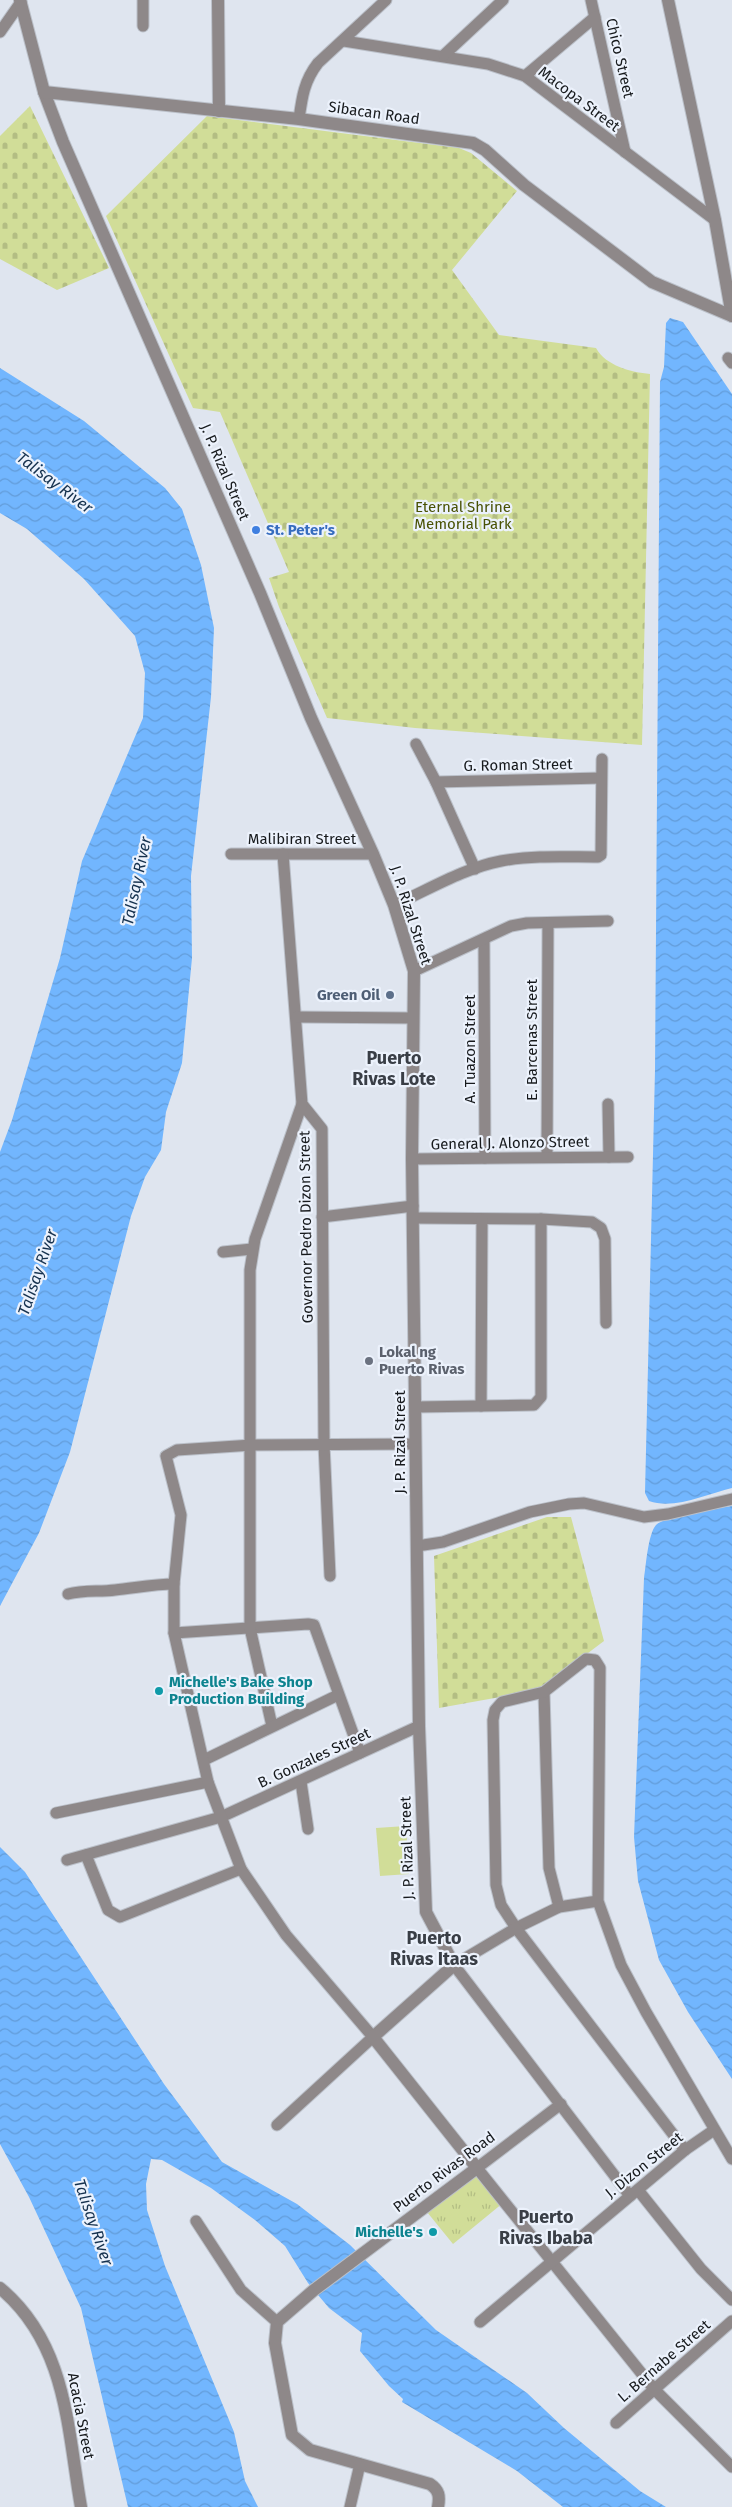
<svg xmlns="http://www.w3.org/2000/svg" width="732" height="2507" font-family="'Fira Sans',sans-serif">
  <defs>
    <pattern id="grass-tufts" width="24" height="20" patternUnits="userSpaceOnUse" patternTransform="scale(1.25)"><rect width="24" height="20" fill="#d1dd98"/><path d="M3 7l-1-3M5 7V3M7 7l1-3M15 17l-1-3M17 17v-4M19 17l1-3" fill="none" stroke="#b3bd83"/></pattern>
    <pattern id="cemetery-stones" width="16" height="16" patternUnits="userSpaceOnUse" patternTransform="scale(1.25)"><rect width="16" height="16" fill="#d1dd98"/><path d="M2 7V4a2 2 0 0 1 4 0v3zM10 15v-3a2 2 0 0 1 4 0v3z" fill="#b3bd83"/></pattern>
    <pattern id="water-waves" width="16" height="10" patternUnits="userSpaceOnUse" patternTransform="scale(1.25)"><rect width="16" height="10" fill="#72b6fe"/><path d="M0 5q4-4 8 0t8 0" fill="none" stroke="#629cd9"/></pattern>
  </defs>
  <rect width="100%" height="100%" fill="#dfe5ef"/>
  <!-- grass -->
  <path fill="url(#grass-tufts)" d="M477,2172L503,2203L453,2244L427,2212Z"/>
  <!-- cemetery -->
  <g fill="url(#cemetery-stones)">
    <path d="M30,106L109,268L57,290L0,259V136Z"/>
    <path d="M207,116L459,148L471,153L517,191L452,270L499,335L596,348C606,366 631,372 650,374L642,745L415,728L327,718L279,607L269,578L289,572L220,412L193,408L106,216Z"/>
    <path d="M547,1517H571L604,1641L539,1690L439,1708L434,1556Z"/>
  </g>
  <!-- pitch -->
  <path fill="#d1dd98" d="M406,1826L409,1874L380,1876L376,1828Z"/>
  <!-- water -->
  <g fill="url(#water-waves)">
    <path d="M670,318L683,322L732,394V1488C707,1494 674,1510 649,1501L645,1493L655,1070L660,382L664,367L666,323Z"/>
    <path d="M0,368L84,421L165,488L182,509L201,565L214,628L211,697L191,876L192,958L182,1063L166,1112L161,1150L145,1177L131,1216L70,1452L39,1533L0,1606V1152L12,1120L60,958L82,861L143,718L145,673L135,636L84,579L27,529L0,513Z"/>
    <path d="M732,1506V2079L688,2012L659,1960L638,1881L634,1837L644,1578C646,1566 648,1534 656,1525C665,1516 718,1508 732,1506Z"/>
    <path d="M0,1847L25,1872L164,2084L222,2162L297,2204L350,2245L436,2330L527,2393L564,2428L640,2491L666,2507H563L517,2471L402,2402L403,2399L389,2386L360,2351L362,2333L329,2308L308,2283L285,2246L255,2220L211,2188L162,2160L151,2159L146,2184L147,2210L165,2266L234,2432L245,2481L258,2507H128L81,2308L29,2197L0,2144Z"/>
  </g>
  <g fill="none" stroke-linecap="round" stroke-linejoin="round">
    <!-- minor casing -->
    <g stroke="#bbc0c9" stroke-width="13">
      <g id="minor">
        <path d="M143,0V26"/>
        <path d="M591,0L625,152"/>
        <path d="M0,32L21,2"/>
        <path d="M344,41L488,64L525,76L715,220"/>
        <path d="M444,55L503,0"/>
        <path d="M525,76L595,17"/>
        <path d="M299,119C302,97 304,81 318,63L386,0"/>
        <path d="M728,358L732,363"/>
        <path d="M416,744L436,782L475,869"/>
        <path d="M436,782L601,778"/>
        <path d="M231,854H373"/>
        <path d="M283,854L302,1104L322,1129L324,1444L330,1576"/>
        <path d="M394,905C428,890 464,868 501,861C533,855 566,857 598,857L601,855L602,759"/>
        <path d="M484,940L485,1158"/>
        <path d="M414,971L511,926L527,923L608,921"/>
        <path d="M297,1017L412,1018"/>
        <path d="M608,1104L609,1157"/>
        <path d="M547,1157L548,923"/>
        <path d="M412,1159L628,1157"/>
        <path d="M322,1217L413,1206"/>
        <path d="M413,1218L541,1219L592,1222L601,1228L605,1239L606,1323"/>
        <path d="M223,1252L252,1249"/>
        <path d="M481,1406L482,1220"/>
        <path d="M417,1407L534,1405L541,1397V1219"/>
        <path d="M417,1546L443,1542L530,1512L569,1504L584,1503L644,1517L668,1514L732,1499"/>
        <path d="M68,1594C84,1590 99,1592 115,1590C135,1588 154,1584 174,1584"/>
        <path d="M174,1633L308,1624L314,1625L360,1753"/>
        <path d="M544,1692L549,1868L559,1907"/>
        <path d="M272,1726L250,1628V1270L255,1239L302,1104"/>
        <path d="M204,1760L338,1695"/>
        <path d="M301,1782L308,1829"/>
        <path d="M56,1813L208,1782"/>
        <path d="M86,1855L108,1910L120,1917L241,1869"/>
        <path d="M67,1860L221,1817L419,1726"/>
        <path d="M598,1901L559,1907L516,1928L501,1905L496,1885L493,1720L495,1710L502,1702L544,1692L586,1659L595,1660L600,1668L598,1901L621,1965L646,2012L732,2159"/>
        <path d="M561,2104L477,2168L654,2389L732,2467"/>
        <path d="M277,2125L373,2037L286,1935L241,1869L208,1782L174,1633V1584L181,1515L166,1456L177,1450L252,1445L415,1444"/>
        <path d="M638,2190L701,2269L732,2300"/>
        <path d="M630,2196L454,1965L516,1928L685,2150"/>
        <path d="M196,2221L241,2290L277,2322"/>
        <path d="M480,2322L685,2150L714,2130"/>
        <path d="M616,2423L732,2321"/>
        <path d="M350,2507L360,2464"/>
      </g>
    </g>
    <!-- tertiary casing -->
    <g stroke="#bbc0c9" stroke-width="14">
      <g id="tertiary">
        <path d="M20,0L44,92L63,142L260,593L311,718L373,854L394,905L414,971L412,1159L419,1726L426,1912L454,1965L373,2037L477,2168L314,2290L277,2322L275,2343L292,2435L310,2450L430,2484C439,2490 440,2496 438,2507"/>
        <path d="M218,0L219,111"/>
        <path d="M668,0L715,220L732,316"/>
        <path d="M44,92L299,119L473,143L485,150L524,185L652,282L732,316"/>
        <path d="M0,2288C67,2344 67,2427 81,2507"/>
      </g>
    </g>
    <!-- minor -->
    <use href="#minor" stroke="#8e8889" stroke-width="11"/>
    <!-- tertiary -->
    <use href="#tertiary" stroke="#8e8889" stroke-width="12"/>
  </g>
  <!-- markers -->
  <circle fill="#3f7fe0" stroke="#ecf2fc" stroke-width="2" cx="256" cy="530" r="5"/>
  <circle fill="#5c6f8a" stroke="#ecf2fc" stroke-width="2" cx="390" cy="995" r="5"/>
  <circle fill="#6b7280" stroke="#ecf2fc" stroke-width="2" cx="369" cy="1361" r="5"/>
  <g fill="#0f9aa8" stroke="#ecf2fc" stroke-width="2">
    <circle cx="159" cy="1691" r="5"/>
    <circle cx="433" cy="2232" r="5"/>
  </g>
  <g text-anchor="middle" stroke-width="4.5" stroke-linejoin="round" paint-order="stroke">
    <!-- street labels -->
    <g font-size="15" fill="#171a1d" stroke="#ecf2fc">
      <text transform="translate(620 58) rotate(77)" y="5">Chico Street</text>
      <text transform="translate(579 99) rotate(37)" y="5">Macopa Street</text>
      <text transform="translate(374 113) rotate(8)" y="5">Sibacan Road</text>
      <text transform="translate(225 472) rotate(67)" y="5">J. P. Rizal Street</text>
      <text transform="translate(518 765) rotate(-1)" y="5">G. Roman Street</text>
      <text x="302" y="844">Malibiran Street</text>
      <text transform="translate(411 915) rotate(72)" y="5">J. P. Rizal Street</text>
      <text transform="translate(532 1040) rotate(-90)" y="5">E. Barcenas Street</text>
      <text transform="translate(470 1049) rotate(-90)" y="5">A. Tuazon Street</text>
      <text transform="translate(510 1143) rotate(-1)" y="5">General J. Alonzo Street</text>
      <text transform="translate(306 1227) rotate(-91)" y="5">Governor Pedro Dizon Street</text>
      <text transform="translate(400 1442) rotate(-90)" y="5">J. P. Rizal Street</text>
      <text transform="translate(314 1758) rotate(-25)" y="5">B. Gonzales Street</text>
      <text transform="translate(407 1848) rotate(-92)" y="5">J. P. Rizal Street</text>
      <text transform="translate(644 2165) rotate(-39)" y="5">J. Dizon Street</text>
      <text transform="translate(444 2172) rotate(-37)" y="5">Puerto Rivas Road</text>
      <text transform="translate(664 2361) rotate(-41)" y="5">L. Bernabe Street</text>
      <text transform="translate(81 2416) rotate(79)" y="5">Acacia Street</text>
    </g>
    <!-- park labels -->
    <g font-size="15" fill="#495204" stroke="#ecf2fc">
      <text x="463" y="512">Eternal Shrine<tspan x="463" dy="17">Memorial Park</tspan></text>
    </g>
    <!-- shop labels -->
    <g font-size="15" font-weight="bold" fill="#366cbe" stroke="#ecf2fc" text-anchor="start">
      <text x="266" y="535">St. Peter's</text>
    </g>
    <!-- service labels -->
    <g font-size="15" font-weight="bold" fill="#4e5e75" stroke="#ecf2fc" text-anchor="end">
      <text x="380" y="1000">Green Oil</text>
    </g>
    <!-- worship labels -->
    <g font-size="15" font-weight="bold" fill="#5b616d" stroke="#ecf2fc" text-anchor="start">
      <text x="379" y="1357">Lokal ng<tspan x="379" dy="17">Puerto Rivas</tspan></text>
    </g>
    <!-- culture labels -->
    <g font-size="15" font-weight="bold" fill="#0d838f" stroke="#ecf2fc" text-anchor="start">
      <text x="169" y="1687">Michelle's Bake Shop<tspan x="169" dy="17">Production Building</tspan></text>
      <text x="423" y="2237" text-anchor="end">Michelle's</text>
    </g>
    <!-- water labels -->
    <g font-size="16" font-style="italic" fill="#15314e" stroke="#ecf2fc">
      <text transform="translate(55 482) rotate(37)" y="6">Talisay River</text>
      <text transform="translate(136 881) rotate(-78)" y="6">Talisay River</text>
      <text transform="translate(37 1272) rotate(-71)" y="6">Talisay River</text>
      <text transform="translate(94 2222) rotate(71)" y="6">Talisay River</text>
    </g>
    <!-- quarter labels -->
    <g font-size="18" font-weight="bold" fill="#393e46" stroke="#ecf2fc">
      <text x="394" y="1064">Puerto<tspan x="394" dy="21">Rivas Lote</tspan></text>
      <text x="434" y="1944">Puerto<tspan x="434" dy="21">Rivas Itaas</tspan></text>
      <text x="546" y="2223">Puerto<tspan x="546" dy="21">Rivas Ibaba</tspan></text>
    </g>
  </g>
</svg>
